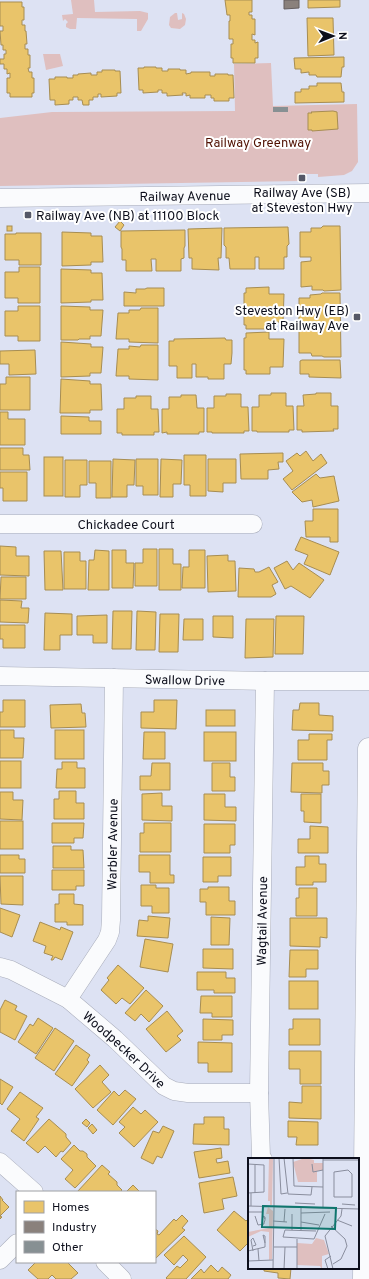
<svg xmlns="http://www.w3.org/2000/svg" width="369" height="1279" font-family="Overpass,sans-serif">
  <rect width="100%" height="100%" fill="#dde2f3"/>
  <!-- green -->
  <g fill="#dfbfbf">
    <path d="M71,0H94L95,12L140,11L148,13V19L141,31H137V19L77,18L76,29H70L66,27V24L68,22L65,19L63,21L62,15L73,14Z"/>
    <path d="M175,13H177L178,20L182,19V13L184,14L186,19L185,25L180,29L171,28L169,25L170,17Z"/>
    <path d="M43,54H60L63,66L46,70Z"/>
    <path d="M271,63L273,106L357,104L358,162L352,171L344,175L318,177V174H301L300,181L0,186V118L52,112L235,111L234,64Z"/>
  </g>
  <!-- homes -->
  <g fill="#e9c46a" stroke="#a78d52">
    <path d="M225,0H252V12H249V15H252V19H255V35L252,34V40H255V43L258,42V58H255V63H233V58H231V44H233V39H229V21H230V15H227Z"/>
    <path d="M308,0H340V7L308,8Z"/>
    <path d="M0,2H22V7H24V20H22V25H25V31H26L27,44H25V49H28V55H30V68H28L29,72H32V78H34V93H32V97H10V93H7V78H10V73L7,74V69H4V64H0V59H4V54H6V50H3V45H1L0,31H3V26H0Z"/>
    <path d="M307,18H333L334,55L308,56Z"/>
    <path d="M344,57V67H342L341,77H317L316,75H309V72L301,73V69H295L294,58Z"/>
    <path d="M144,67H156V68H162V71H168V69H180V70H186V74L191,73V72H210V76H215V74H228V75H233L234,98H229V101H214V98H211V95H205V98H190V95L186,96V93H182L183,95L167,96V93H162V90H158V92L143,93V90H139L138,68H144Z"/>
    <path d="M102,70H115V71H120L121,93H117V96L101,97V94H98V97H93V100H89V105H83L82,100H78V97H73V100H69V104L55,105V100H50L49,79H55V77H67V78H73V75H78V74L91,73V75H97V72H102Z"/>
    <path d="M317,83H341L342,92H344V102L295,103V92H301V89H309V86H317Z"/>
    <path d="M333,111L337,112L338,129L312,131V130H308V113H312L311,112Z"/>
    <path d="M120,221L124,225L120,231L115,227Z"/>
    <rect x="7" y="226" width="5" height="5"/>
    <path d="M323,226H340L341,290L324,291L323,290H312V286L301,287V262L311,261V257H300V232H311V228H321Z"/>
    <path d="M288,227L289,244L287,246V257H284V269H259V257H255V269H230L229,258H226V247L224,245V228Z"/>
    <path d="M222,228L221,258H218L219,270L192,269V258H189L188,229Z"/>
    <path d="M185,230V246L184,248V258L181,259V271H156V259H151L152,271H126V260H122V249L121,247V231Z"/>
    <path d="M62,232L91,233V236H102L103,262H91V265L62,266Z"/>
    <path d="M16,233H41V265H19V260H5V234H16Z"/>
    <path d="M19,267H40V303H18V298H5V272H19Z"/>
    <path d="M61,269L91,270V273H102L103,300H91V302L61,303Z"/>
    <path d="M269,287V294H284L283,322H270V329H246V325H244V293H246V288Z"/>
    <path d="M147,288H164V306H124V292L136,293V289H145Z"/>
    <path d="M322,293H340L341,357H324L322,356H312L311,353H299V328H311L310,324H299V298H310V295L321,294Z"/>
    <path d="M18,306H40V341H18V336H5V311H18Z"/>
    <path d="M61,306L90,307V310H103L101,336H90V339H79L78,340H61Z"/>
    <path d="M141,308H158V343L129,342V339H116L118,313H129V310H140Z"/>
    <path d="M269,332V339H284L283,367H270V374H246V370H244V338H246V333Z"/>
    <path d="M225,338L226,340H232V353L231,364H224V379H208V377H196V364H192V378H177V366H169V341H174V339Z"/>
    <path d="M61,342L91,344V347H103L101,373H90V376L61,377Z"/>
    <path d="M141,345H158V380L129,379V376H116L118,349H129V346L140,347Z"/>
    <path d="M35,350L36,374L9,375V364H0V351Z"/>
    <path d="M302,360H340L341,378L309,377V374H300V361Z"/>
    <path d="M6,377H30V410H0V384H6Z"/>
    <path d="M61,379L90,381V384H101L102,410H90V413H60Z"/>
    <path d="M271,393H286V406H293L294,430H289V432H257V431H252V407H259V395H271Z"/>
    <path d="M316,393H331V406H338V429H333L334,431L302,432V430H297V406H304L303,395L316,394Z"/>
    <path d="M226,394H241V407H248L249,431H244V433H212V432H207V408H214V396H226Z"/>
    <path d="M181,395H196L197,408H204V432H199V434H167V432L162,433V409H169V397H181Z"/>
    <path d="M136,396H151V409H158L159,432H154V435H122V433H117V409H124V398H136Z"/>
    <path d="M0,412H8V419H25V445H0Z"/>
    <path d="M61,416L89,417V421H101V434H61Z"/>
    <path d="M0,448H23V455H29L30,470H0Z"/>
    <path d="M306,451L313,461L321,454L327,463L292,490L283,479L293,471L286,461L297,453L300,456Z"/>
    <path d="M283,453V462H278L279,469L268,470V479H241L240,454Z"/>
    <path d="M184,455H206V496H190V485H184Z"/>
    <rect x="44" y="457" width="19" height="39"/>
    <path d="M113,459L135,460L134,485H127V497H112Z"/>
    <path d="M136,459H158V495H143V486H136Z"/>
    <path d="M161,459L182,460L181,484H173V497H160Z"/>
    <path d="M208,459H236V483H223V492L208,491Z"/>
    <path d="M65,460H87V485H80V497H65Z"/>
    <path d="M89,461H111V498H96V483H89Z"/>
    <path d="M0,472H27V501H3V488H0Z"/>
    <path d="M316,474L320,478L334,476L339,501L313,507L312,500L302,502L292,492Z"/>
    <path d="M313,509H338V542H330V537H306L305,521H313Z"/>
    <path d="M301,537L339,552L330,575L304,564L308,555L295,550Z"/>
    <path d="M0,546L16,547V556H29V576L0,575Z"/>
    <path d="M143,549H157V586H135V563H143Z"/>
    <path d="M159,549H173V564H181V590H159Z"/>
    <path d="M95,550L109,551V590H88L89,560H94Z"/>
    <path d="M112,550H126V563H134L133,588H112Z"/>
    <path d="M189,550H205V588H182L183,567H189Z"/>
    <path d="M44,551H61L63,590H45Z"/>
    <path d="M64,552H80V561H86V589H64Z"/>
    <path d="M228,555V561H235L236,591L208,592L207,556Z"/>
    <path d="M287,561L293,570L299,563L324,580L310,598L291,586L285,589L274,568Z"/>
    <path d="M269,567L278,582L272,585L276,594L271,597H238L239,568L254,569L255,572H259Z"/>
    <path d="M1,577H26V599H0Z"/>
    <path d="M0,600L22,601L21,608H29L28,623L0,622Z"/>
    <path d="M113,611H132L131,649H112Z"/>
    <path d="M137,611L156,612L155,650H136Z"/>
    <path d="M45,613L72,614V635H60V650H44Z"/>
    <path d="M160,614H179L178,652H159Z"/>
    <path d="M107,615V643H93V635H77V616Z"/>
    <path d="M213,616H233V638L213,637Z"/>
    <path d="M276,616H304L303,654H275Z"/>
    <path d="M184,619H203V640H183Z"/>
    <path d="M246,619H274L273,657L245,658Z"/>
    <path d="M0,625H25V648H3V639H0Z"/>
    <path d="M3,700H25V727H0V712H3Z"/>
    <path d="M154,700H177L176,729L141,728V712H154Z"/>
    <path d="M300,703H319V715L333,716V731L292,730L293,710H299Z"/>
    <path d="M81,704L82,713H85L86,727L51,728L50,705Z"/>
    <rect x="206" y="710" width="29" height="16"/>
    <path d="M0,730H14V738H24L23,758H0Z"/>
    <rect x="55" y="730" width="29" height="29"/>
    <path d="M144,732H165V759H143Z"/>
    <rect x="204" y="732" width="32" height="29"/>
    <path d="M309,734H332V740H327V760H298V740H309Z"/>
    <rect x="0" y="761" width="21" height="27"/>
    <path d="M62,762H77V768H85V788H56L57,769H62Z"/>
    <path d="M152,763H170V790H140V776H151Z"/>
    <path d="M212,763H230V777H235V791H212Z"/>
    <path d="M292,763H323V771H329V785H322V793L291,792Z"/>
    <path d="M59,791H76V803H84V819H54V799H59Z"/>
    <path d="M0,792H13V800H23L22,820L0,819Z"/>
    <path d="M162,793V806H172V821L142,820V794Z"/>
    <path d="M204,794H225V807H236V821L204,820Z"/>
    <path d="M301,794H321V823L304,822V811H301Z"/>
    <rect x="0" y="821" width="23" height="28"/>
    <path d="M52,823H84L83,838H74V843H52Z"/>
    <path d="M144,823H171V852H140V833H144Z"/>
    <path d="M204,824H235V845H230V853H204Z"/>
    <path d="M310,826L328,827V853H298V839H310Z"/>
    <path d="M53,846H71V850H83L84,868H53Z"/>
    <path d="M0,855H19V859H25V873H0Z"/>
    <path d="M139,855H170V875H174V883H150V872H139Z"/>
    <path d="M305,856H319V864H326V882H313V885H296V867H305Z"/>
    <path d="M203,857H231V876H218V882H203Z"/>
    <path d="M52,870H84V886H76V890H52Z"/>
    <path d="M0,876H23V905L1,904Z"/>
    <path d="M141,885H156V888H169V913H152V906H141Z"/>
    <path d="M208,887H229V901H235V915H206V902H200V889H208Z"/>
    <path d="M299,888H317V916H296V898H299Z"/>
    <path d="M59,894H74V904L83,905V925H67V922H55V904H59Z"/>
    <path d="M0,908L20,915L12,937L0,932Z"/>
    <path d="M148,916L170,918L168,938L137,936L139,920L148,921Z"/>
    <path d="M211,917L230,918L229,945H211Z"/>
    <path d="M290,918H327V938L320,937V947L290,946Z"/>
    <path d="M40,922L60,930L61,927L73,932L62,960L55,957L53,960H51L53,956L44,953L46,946L33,941Z"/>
    <path d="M145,939L173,944L168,972L140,967Z"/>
    <path d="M203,949H233V969L203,968Z"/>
    <path d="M290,950H318V969H306V977H289Z"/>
    <path d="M118,965L144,988L130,1004L122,998L116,1004L101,990L109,980L107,978Z"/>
    <path d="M197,972H226V978H235V993H214V990H197Z"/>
    <rect x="289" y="981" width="29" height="28"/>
    <path d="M146,990L163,1006L149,1022L141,1014L135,1021L125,1013Z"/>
    <path d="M201,996H232V1017H212V1013H200Z"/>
    <path d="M5,1000L17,1006L15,1010L27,1016L15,1040L0,1032V1010Z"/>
    <path d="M167,1011L183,1031L177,1036L181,1040L166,1052L146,1029Z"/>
    <path d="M38,1018L53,1028L36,1054L18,1042L30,1024L33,1026Z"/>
    <path d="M203,1019L233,1020V1035H222V1040H203Z"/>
    <path d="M293,1019H320V1045H289V1029H293Z"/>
    <path d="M55,1028L74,1041L54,1071L35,1058Z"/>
    <path d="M198,1042L232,1043V1072H208V1063H198Z"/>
    <path d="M76,1045L90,1055L87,1060L89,1062L72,1086L55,1074Z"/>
    <path d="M289,1051H321V1084H300V1069H289Z"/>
    <path d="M100,1065L109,1075L102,1082L111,1092L93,1108L75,1089Z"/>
    <path d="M0,1079L13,1087L2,1105L0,1103Z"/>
    <path d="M302,1086H321V1119L289,1118V1102L302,1103Z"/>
    <path d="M125,1090L136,1099L113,1125L97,1110L114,1091L119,1096Z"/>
    <path d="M20,1092L43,1108L36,1117L39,1119L24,1141L11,1131L20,1119L7,1109Z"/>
    <path d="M133,1107L141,1114L145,1110L158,1122L134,1147L119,1133L125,1127L119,1122Z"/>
    <path d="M204,1117H224V1129H229V1145L193,1144L194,1124H204Z"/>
    <path d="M49,1119L66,1134V1137L71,1143L63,1152L61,1151L56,1157L45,1146L38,1153L26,1143Z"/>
    <path d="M86,1119L90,1123L87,1127L82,1123Z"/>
    <path d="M288,1121L318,1122V1145H296L297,1137H288Z"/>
    <path d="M92,1124L97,1130L93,1134L88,1128Z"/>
    <path d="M163,1126L174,1131L162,1158L157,1156L153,1164L141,1158L153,1131L159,1133Z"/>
    <path d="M74,1145L80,1151H83L87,1154V1157L96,1166L75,1188L65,1179L73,1170L61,1159Z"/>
    <path d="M221,1148L222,1158L216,1159L217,1163L228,1161L230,1173L199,1178L194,1152Z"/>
    <path d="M102,1165L110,1172L108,1174L117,1182V1185L122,1190L120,1192H77Z"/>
    <path d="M233,1177L237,1196L222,1199L224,1209L204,1213L199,1183Z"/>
    <path d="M133,1185L140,1192H126Z"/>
    <path d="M0,1196L3,1200H2L9,1207L0,1216L2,1217L0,1219Z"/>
    <path d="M234,1211L246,1221L249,1218V1242L240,1251L217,1230Z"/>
    <path d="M182,1215L188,1221L182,1228L185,1230L155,1259V1229L158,1231L157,1234L159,1235L174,1219L176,1221Z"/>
    <path d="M184,1236L206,1257L186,1279H167L166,1278L177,1266L180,1268L188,1260L183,1255L174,1265L164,1255Z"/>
    <path d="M36,1262H67L78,1273L71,1279H56L52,1275L48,1279H38L28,1270Z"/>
    <path d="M211,1265L218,1272L222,1267L231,1275L228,1279H191L201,1269L204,1273Z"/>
    <path d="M264,1268H291L290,1279L278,1278V1273L264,1271Z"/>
  </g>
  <!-- industry -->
  <path fill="#8a817c" stroke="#645e5f" d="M284,0H299V8L284,9Z"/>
  <!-- building -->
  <rect fill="#879093" x="273" y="107" width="15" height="5"/>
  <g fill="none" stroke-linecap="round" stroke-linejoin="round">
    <!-- minor casing -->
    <g stroke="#a8acba" stroke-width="19">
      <g id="minor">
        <path id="s1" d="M0,198L369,193"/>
        <path id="s2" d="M0,524H253"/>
        <path id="s3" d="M0,676L265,681H369"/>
        <path id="s4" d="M0,967L11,970L68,999L115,1039L164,1086L174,1091L188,1093H259"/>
        <path id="s5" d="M68,999L107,940L110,932L111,920L114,678"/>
        <path id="s6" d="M263,1159L261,1157L259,1093L265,681"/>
        <path d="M0,1162L34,1192"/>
        <path d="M0,1260L17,1243"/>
        <path d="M105,1262L122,1279"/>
      </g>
    </g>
    <!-- major casing -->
    <g stroke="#a8acba" stroke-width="23">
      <path id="major" d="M364,1279L369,749"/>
    </g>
    <!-- minor -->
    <use href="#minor" stroke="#fafbfd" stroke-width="18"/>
    <!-- major -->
    <use href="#major" stroke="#fafbfd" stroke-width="22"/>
  </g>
  <!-- markers -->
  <g fill="#555867" stroke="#fff" stroke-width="1.5">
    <rect x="298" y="174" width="8" height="8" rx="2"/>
    <rect x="24" y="211" width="8" height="8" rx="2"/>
    <rect x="353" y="313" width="8" height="8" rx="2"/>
  </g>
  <g text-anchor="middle" stroke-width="4" stroke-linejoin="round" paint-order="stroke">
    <!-- park labels -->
    <g font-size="13" fill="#501102" stroke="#fff">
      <text x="258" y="147">Railway Greenway</text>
    </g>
    <!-- poi labels -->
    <g font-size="13" fill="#0c0e1b" stroke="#fff">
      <text x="302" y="197">Railway Ave (SB)<tspan x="302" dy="15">at Steveston Hwy</tspan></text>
      <text x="36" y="220" text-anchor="start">Railway Ave (NB) at 11100 Block</text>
      <text x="349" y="315" text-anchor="end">Steveston Hwy (EB)<tspan x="349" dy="15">at Railway Ave</tspan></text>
    </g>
    <!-- street labels -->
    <g font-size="13" fill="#0c0e1b" stroke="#fff">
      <text dy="5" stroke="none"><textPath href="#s1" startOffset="185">Railway Avenue</textPath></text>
      <text dy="5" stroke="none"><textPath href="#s2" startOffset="126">Chickadee Court</textPath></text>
      <text dy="5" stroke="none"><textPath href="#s3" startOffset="185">Swallow Drive</textPath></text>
      <text dy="5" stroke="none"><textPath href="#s5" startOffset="167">Warbler Avenue</textPath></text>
      <text dy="5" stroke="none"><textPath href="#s6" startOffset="239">Wagtail Avenue</textPath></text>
      <text dy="5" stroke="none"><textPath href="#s4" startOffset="151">Woodpecker Drive</textPath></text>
    </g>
  </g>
  <!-- overview -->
  <g transform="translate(248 1158)">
    <rect width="111" height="111" fill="#dde2f3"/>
    <path d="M21,0H25L24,47H22V43H20ZM57,0L66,2V5H75V12L69,13V24H50L45,4ZM20,49L25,53L24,101L21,102V74L13,73L0,79V74L21,70V56H18ZM68,80L76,82L81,96L74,98V111L72,108L49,107V85L64,86Z" fill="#dfbfbf"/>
    <path fill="none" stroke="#898d9d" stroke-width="1" d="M26,0V48M31,0L33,36L39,35M36,0L40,36L63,37L64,29M45,0L46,28L75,29M75,2H111M0,6L16,7V34L0,35M64,6L65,14L75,12M7,7V35M100,12L104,16V39H86V14ZM3,35V48M47,45L67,46M94,46L107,47M0,48L111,51M75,50V0M0,54H15M53,55L82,54M7,58L10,67L16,66V65L17,62V59L15,58L17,61M89,62L104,68M25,63L39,64M36,64L37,51M53,64L71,67M83,68L97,81L99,88L93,101L85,106M44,72V56M53,72V49M68,73L37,72L35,79L66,81L77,56M5,88L8,87L5,80L3,82L5,93M26,89H49M10,91L11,103M0,93L17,89V78L15,77L17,85M0,103L25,102M25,111L26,49M36,111L37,89M49,111V81M80,111L77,102L83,98M85,111L77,78L93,58L94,51"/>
    <path fill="#0f766e" fill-opacity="0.15" stroke="#0f766e" stroke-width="2" d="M15,48L88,50L87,71L14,69Z"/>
    <rect width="111" height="111" fill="none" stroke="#0c0e1b" stroke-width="2"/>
  </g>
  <!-- legend -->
  <rect x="16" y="1191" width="140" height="72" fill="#ffffff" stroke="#9e9fa4"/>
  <rect x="24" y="1201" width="20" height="12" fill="#e9c46a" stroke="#9e9fa4"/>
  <text x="52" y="1211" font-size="12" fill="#0c0e1b">Homes</text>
  <rect x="24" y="1221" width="20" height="12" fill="#8a817c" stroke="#9e9fa4"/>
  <text x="52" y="1231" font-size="12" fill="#0c0e1b">Industry</text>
  <rect x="24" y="1241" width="20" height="12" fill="#879093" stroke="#9e9fa4"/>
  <text x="52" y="1251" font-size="12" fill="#0c0e1b">Other</text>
  <!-- north arrow -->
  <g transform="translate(333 36) rotate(89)" stroke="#ffffff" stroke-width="3" paint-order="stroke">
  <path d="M0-3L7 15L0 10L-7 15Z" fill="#0c0e1b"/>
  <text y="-6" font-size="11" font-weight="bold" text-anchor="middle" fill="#0c0e1b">N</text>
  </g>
</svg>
